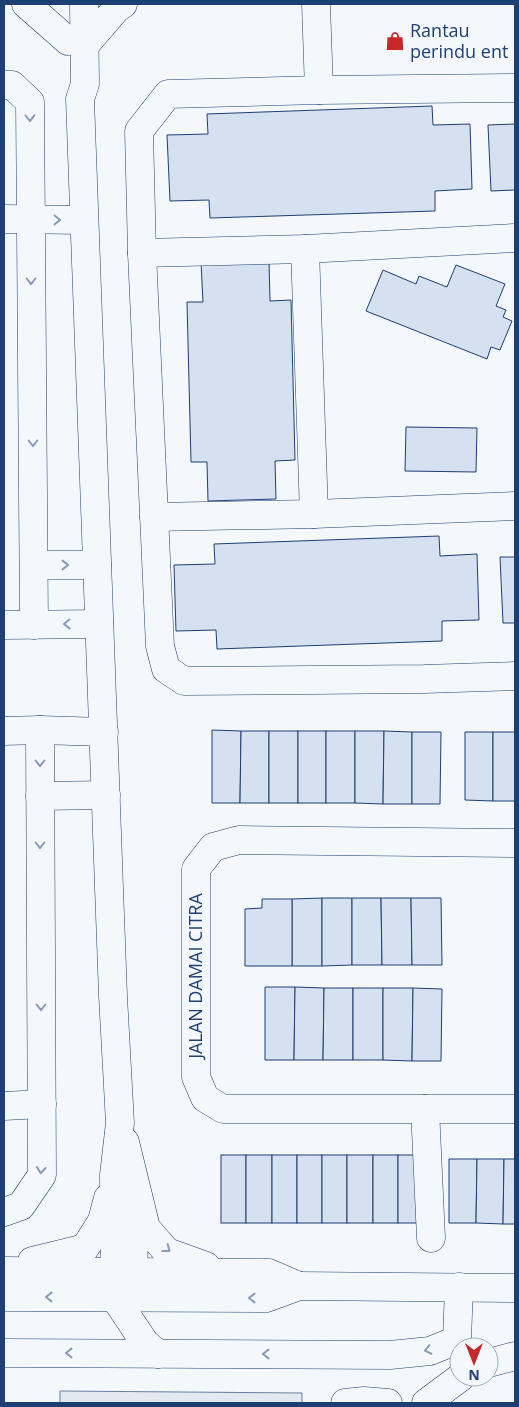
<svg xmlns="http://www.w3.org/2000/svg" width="519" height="1407" font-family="'Open Sans',sans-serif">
  <rect width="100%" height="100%" fill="#f4f7fb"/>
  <!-- green -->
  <path fill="#e3e9f0" stroke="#687fa3" d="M60,1391L302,1393V1403H60Z"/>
  <!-- building -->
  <g fill="#d5e0f0" stroke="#1d3f73">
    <path d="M432,106L433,125L470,124L472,189L435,191V211L210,218L209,200L170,201L167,135L208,134L207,114Z"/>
    <path d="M515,124V190L491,191L488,125Z"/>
    <path d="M269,261L270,301L291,300L295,460L275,461L276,499L208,501L207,462H191L187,302H203L201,262Z"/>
    <path d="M456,265L505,284L496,306L506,310L503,317L512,321L500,350L491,347L487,359L366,311L383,270L416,284L419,276L447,287Z"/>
    <path d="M406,427L477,428L476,472L405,471Z"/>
    <path d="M439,536L440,556L477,554L479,620L442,621V641L217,649L216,630L176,631L174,565L215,564L214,544Z"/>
    <path d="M500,557H515V623H503Z"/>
    <path d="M212,730L241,731L240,803H212Z"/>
    <path d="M241,731H269V803H240Z"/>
    <rect x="269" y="731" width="29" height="72"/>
    <rect x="298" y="731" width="28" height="72"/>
    <rect x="326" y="731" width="29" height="72"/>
    <path d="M355,731H384L383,804L355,803Z"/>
    <path d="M384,731L412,732V804H383Z"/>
    <path d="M412,732H441L440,804H412Z"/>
    <path d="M465,732H493V801L465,800Z"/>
    <rect x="493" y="732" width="22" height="69"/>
    <path d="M322,898V966H292V899Z"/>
    <path d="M322,898H352V965L322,966Z"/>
    <path d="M352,898H381L382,965H352Z"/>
    <path d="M381,898H411L412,965H382Z"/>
    <path d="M411,898H441L442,965H412Z"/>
    <path d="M262,899H292V966H245V909L262,908Z"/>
    <path d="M265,987H295L294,1060H265Z"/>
    <path d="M295,987L324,988L323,1060H294Z"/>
    <path d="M324,988H353V1060H323Z"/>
    <rect x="353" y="988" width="30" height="72"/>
    <path d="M383,988H413L412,1061L383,1060Z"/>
    <path d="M413,988L442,989L441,1061H412Z"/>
    <rect x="221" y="1155" width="25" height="68"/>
    <rect x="246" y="1155" width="26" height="68"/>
    <rect x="272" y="1155" width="25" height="68"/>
    <rect x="297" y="1155" width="25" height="68"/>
    <rect x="322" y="1155" width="25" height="68"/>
    <rect x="347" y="1155" width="26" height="68"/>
    <rect x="373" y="1155" width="25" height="68"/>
    <rect x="398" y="1155" width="25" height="68"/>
    <path d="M449,1159H477L476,1223H449Z"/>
    <path d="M477,1159H504L503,1224L476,1223Z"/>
    <path d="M504,1159H515V1224H503Z"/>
  </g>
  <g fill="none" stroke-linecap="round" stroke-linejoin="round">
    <!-- minor casing -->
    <g stroke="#1d3f73" stroke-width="29">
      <g id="minor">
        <path d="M26,4L68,41"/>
        <path d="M84,4L85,84L80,99L113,996L120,1123L114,1175L115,1298L145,1343L158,1354"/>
        <path d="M316,4L319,90"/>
        <path d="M85,45L116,9L123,4"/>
        <path d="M4,85H12L30,102L34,625"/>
        <path d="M515,88L319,90L168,94L139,131L142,253L160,646L166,669L184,681L424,679L515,676"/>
        <path d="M4,219L84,220"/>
        <path d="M305,249L314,514"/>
        <path d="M142,253L305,249L515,238"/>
        <path d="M154,517L314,514L515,506"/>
        <path d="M34,565H97"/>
        <path d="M4,625L99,624"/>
        <path d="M4,731L40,730L104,732"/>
        <path d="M40,796L106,795"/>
        <path d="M515,843L239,840L213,847L196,869V1077L205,1098L223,1109H515"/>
        <path d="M4,1106L42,1104"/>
        <path d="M425,1109L431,1238"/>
        <path d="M125,1142L146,1228L167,1252L206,1266"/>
        <path d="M133,1205L134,1289"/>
        <path d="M4,1212L21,1206L42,1175L40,730"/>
        <path d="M32,1261L85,1248L102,1221L108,1198"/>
        <path d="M4,1271L269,1273L299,1286"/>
        <path d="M4,1297L266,1298L299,1286L515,1288"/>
        <path d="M4,1353L390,1355L430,1351L457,1340L459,1287"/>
        <path d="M489,1363L515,1356"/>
        <path d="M345,1403L364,1401L388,1403"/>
        <path d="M426,1403L461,1377"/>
      </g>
    </g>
    <!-- minor -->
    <use href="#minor" stroke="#f4f7fb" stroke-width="28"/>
  </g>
  <!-- one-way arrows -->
  <defs><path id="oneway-chevron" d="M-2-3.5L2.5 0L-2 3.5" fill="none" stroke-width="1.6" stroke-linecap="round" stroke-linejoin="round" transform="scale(1.25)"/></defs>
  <g stroke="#889bb7">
    <use href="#oneway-chevron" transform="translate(30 118) rotate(89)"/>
    <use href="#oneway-chevron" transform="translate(57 220) rotate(1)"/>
    <use href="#oneway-chevron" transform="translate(31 281) rotate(90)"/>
    <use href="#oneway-chevron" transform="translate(33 443) rotate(90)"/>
    <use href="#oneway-chevron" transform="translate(65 565)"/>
    <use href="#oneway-chevron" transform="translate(67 624) rotate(179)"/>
    <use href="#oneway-chevron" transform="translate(40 763) rotate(90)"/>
    <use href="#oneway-chevron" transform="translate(40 845) rotate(90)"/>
    <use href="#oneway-chevron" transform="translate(41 1007) rotate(90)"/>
    <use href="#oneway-chevron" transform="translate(41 1170) rotate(96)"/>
    <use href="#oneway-chevron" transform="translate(167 1249) rotate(37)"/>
    <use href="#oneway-chevron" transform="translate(49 1297) rotate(180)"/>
    <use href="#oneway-chevron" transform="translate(252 1298) rotate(180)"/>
    <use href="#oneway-chevron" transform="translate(428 1350) rotate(168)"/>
    <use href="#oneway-chevron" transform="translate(69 1353) rotate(-180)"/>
    <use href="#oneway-chevron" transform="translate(266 1354) rotate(-180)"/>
  </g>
  <!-- icons -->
  <defs>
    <g id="shop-bare" transform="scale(1.5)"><path d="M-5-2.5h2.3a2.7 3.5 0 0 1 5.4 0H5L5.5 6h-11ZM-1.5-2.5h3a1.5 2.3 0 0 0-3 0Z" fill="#c62828" stroke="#f4f7fb" stroke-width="2.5" paint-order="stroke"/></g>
  </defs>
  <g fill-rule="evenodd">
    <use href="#shop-bare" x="395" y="41"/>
  </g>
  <g text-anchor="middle" stroke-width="4" stroke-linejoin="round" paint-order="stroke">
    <!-- poi labels -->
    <g font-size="18" fill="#1d3f73" stroke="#f4f7fb" text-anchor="start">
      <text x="410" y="37">Rantau<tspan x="410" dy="21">perindu ent</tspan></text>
    </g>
    <!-- street labels -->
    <g font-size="18" fill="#1d3f73" stroke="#f4f7fb">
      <text transform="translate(196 976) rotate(-90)" y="6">JALAN DAMAI CITRA</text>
    </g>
  </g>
  <!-- border -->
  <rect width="519" height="1407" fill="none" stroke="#1d3f73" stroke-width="10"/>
  <!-- north arrow -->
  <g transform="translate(474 1362) rotate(180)"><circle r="24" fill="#f4f7fb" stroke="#9eadc5"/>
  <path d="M0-4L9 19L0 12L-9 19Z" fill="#c62828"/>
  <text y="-8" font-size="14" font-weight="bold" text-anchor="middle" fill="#1d3f73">N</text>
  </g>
</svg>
